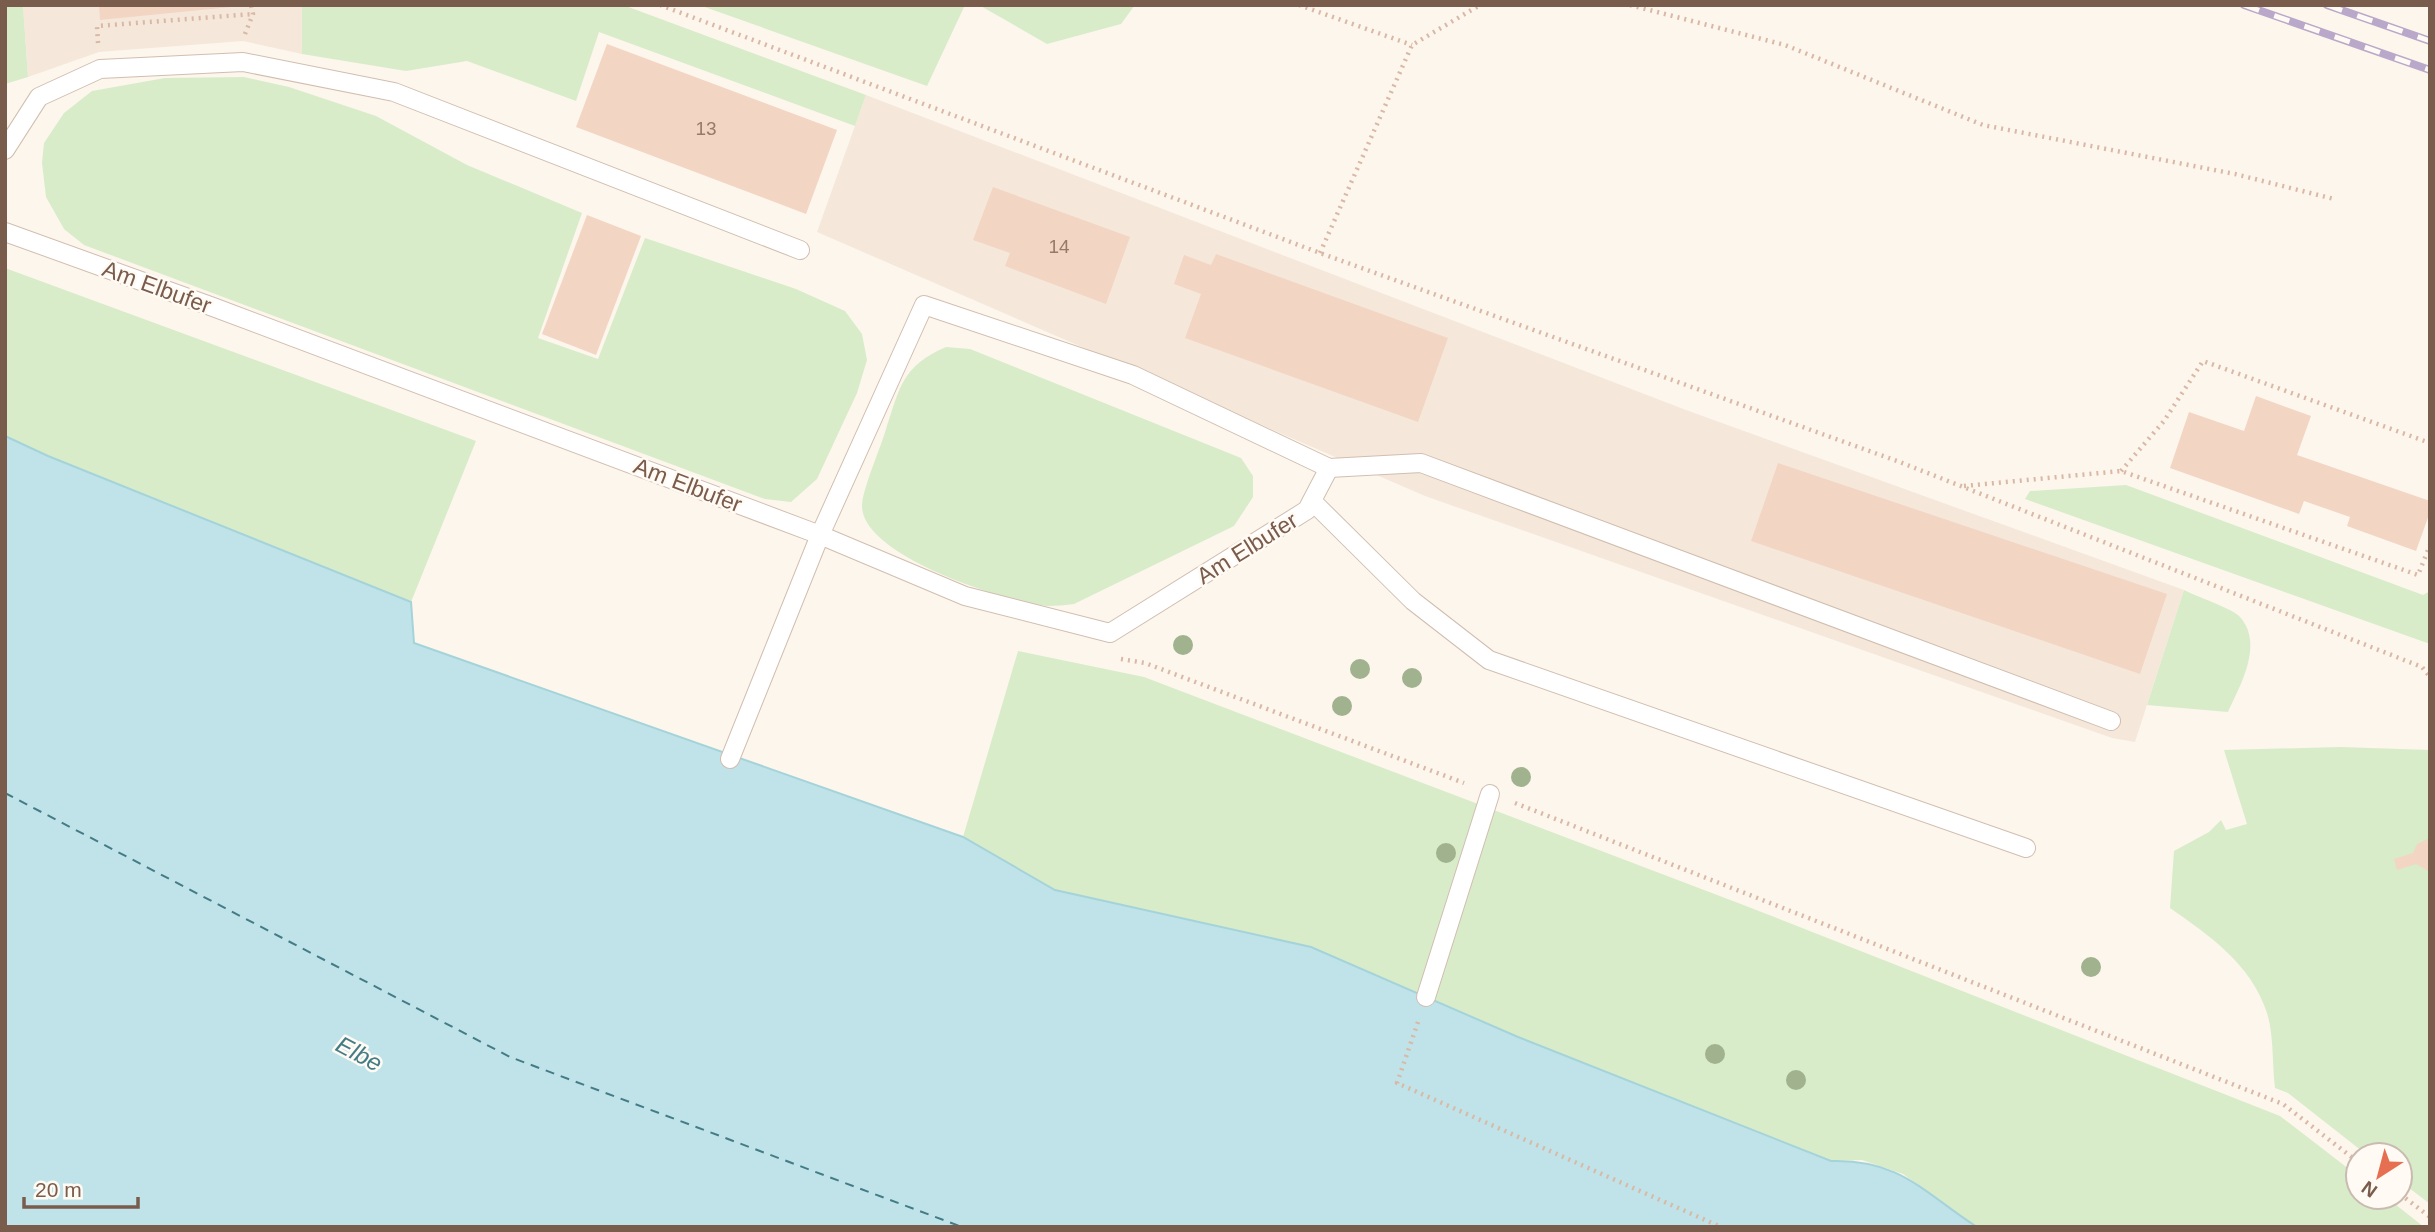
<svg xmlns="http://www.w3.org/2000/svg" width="2435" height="1232" font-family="Arial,sans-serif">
  <rect width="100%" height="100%" fill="#fdf6ec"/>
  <!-- residential -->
  <g fill="#f5e8da">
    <path d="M23,5H302V54L243,41L99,52L28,77Z"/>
    <path d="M866,95L1686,410L2184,590L2135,742L2112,738L1425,496L817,232Z"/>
  </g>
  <!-- green -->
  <g fill="#d8ecc9">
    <path d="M5,5H23L28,77L5,84Z"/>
    <path d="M302,5H623L866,95L855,126L599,32L576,101L467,61L406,71L302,54Z"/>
    <path d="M699,5H965L927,86Z"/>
    <path d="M979,5H1135L1121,24L1047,44Z"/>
    <path d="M244,77L289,87L376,116L467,165L582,213L538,338L598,359L645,238L796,289L845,311L862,334L867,360L857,393L817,479L791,502L765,499L84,245L64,229L46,197L42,163L44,143L64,113L92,91L165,78Z"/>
    <path d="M5,268L476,441L411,602L48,456L5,436Z"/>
    <path d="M946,347L970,349L1241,458L1253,476V497L1234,526L1074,604C1066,605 1056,606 1048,606C1006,602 862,556 862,506C862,490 881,447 886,429C900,387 902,366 946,347Z"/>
    <path d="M2126,485L2423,595L2430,591V644L2025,499L2030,491Z"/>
    <path d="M2184,590C2197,597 2229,607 2239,616C2265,643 2240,686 2228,712L2147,705Z"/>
    <path d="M1018,651L1144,677L1746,906L2280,1116L2358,1176V1197H2386L2424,1227H1977L1903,1174L1862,1160L1831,1161L1518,1037L1311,947L1055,890L963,837Z"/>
    <path d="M2340,747L2430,750V1204L2400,1181V1155H2367L2288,1093L2275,1088C2272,1064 2274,1035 2267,1013C2251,964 2210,936 2170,908L2174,851L2209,832L2221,820L2226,830L2247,824L2224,750Z"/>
  </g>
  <!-- water -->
  <path fill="#bfe3e8" stroke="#a5d3da" stroke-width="2" d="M5,436L48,456L411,602L414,643L963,837L1055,890L1311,947L1518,1037L1831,1161C1900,1159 1923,1192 1977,1227H5Z"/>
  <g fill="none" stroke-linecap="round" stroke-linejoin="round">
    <!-- ferry -->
    <path stroke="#437c86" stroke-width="2" stroke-dasharray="9 7" stroke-linecap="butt" d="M5,793L510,1057L962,1227"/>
  </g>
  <!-- building -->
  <g fill="#f3d5c3">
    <path d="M99,5H230L231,7L100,20Z"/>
    <path d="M607,44L837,130L806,214L576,127Z"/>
    <path d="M993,187L1130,237L1106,304L1005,266L1010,253L973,240Z"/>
    <path d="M587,215L641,236L596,355L542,334Z"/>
    <path d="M1216,254L1448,338L1418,422L1185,338L1201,294L1174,284L1184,255L1211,265Z"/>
    <path d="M2256,396L2311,416L2297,455L2430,501V512L2416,551L2347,526L2350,517L2304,501L2299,514L2170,468L2189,412L2244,431Z"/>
    <path d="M1778,463L2167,594L2140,674L1751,541Z"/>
    <path d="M2430,838V872L2416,864L2397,870L2394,859L2413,853L2417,844Z"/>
  </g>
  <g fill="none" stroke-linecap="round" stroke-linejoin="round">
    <!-- service casing -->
    <g stroke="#d1beb0" stroke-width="20">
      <g id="service">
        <path d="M5,150L39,97L100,69L243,62L394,92L800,250"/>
        <path d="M5,232L213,307L820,535L965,596L1110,633L1307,510L1329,468"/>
        <path d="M1312,501L1413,601L1489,660L2026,848"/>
        <path d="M730,759L820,535L924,305L1133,375L1329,468L1421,463L2111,721"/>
        <path d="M1426,997L1490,794"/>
      </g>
    </g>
    <!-- path -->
    <g stroke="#d9b8a5" stroke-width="4.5" stroke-dasharray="2 5" stroke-linecap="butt">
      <path d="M660,5L1320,253L1897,461L2422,667L2430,677"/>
      <path d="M1299,5L1412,45"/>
      <path d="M1630,5L1785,45L1983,125L2235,174L2334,199"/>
      <path d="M245,34L253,14L251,5"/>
      <path d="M98,43L97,26L253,14"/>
      <path d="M1320,253L1412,45L1480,5"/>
      <path d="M2121,471L2164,421L2203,361L2430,443"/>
      <path d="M1964,486L2121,471L2418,575L2430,545"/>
      <path d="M1121,659L1145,663L1464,783"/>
      <path d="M1515,803L2283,1104L2358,1162"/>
      <path d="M1418,1022L1397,1083L1721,1227"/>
      <path d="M2400,1194L2430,1217"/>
    </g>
    <!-- service -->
    <use href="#service" stroke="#fff" stroke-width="18"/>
    <!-- rail casing -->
    <g stroke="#b9a8c9" stroke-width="8">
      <g id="rail">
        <path d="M2244,5L2430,70"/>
        <path d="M2327,5L2430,41"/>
      </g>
    </g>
    <!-- rail -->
    <use href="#rail" stroke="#fffaf3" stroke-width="5" stroke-dasharray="16" stroke-linecap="butt"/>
  </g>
  <!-- trees -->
  <g fill="#a0b28e">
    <circle cx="1183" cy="645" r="10"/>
    <circle cx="1360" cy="669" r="10"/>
    <circle cx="1412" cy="678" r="10"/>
    <circle cx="1342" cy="706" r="10"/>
    <circle cx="1521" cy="777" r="10"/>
    <circle cx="1446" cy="853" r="10"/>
    <circle cx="2091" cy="967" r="10"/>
    <circle cx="1715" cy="1054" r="10"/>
    <circle cx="1796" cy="1080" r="10"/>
  </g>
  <g text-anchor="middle" stroke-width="5" stroke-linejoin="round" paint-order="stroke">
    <!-- number labels -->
    <g font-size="19" fill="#987a6a">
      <text x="706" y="135">13</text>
      <text x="1059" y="253">14</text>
    </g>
    <!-- street labels -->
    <g font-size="23" fill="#7a5c4d" stroke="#fffaf3">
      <text transform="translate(157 287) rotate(20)" y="8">Am Elbufer</text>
      <text transform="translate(688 485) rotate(21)" y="8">Am Elbufer</text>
      <text transform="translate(1247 548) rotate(-32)" y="8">Am Elbufer</text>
    </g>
    <!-- water labels -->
    <g font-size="24" font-style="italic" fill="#437c86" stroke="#fffaf3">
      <text transform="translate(359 1054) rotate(28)" y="8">Elbe</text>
    </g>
  </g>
  <!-- border -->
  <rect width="2435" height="1232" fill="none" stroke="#7a5c4d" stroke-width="14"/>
  <!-- north arrow -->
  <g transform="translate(2379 1176) rotate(216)"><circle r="33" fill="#fffaf3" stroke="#cabbb1" stroke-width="2"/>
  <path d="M0-5L12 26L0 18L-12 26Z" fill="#e76f51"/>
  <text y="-10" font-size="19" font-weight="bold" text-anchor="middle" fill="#7a5c4d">N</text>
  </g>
  <!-- scale -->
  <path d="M24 1197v10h114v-10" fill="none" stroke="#7a5c4d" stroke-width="3.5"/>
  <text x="35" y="1197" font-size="21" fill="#7a5c4d" stroke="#fffaf3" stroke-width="5" paint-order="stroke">20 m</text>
</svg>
